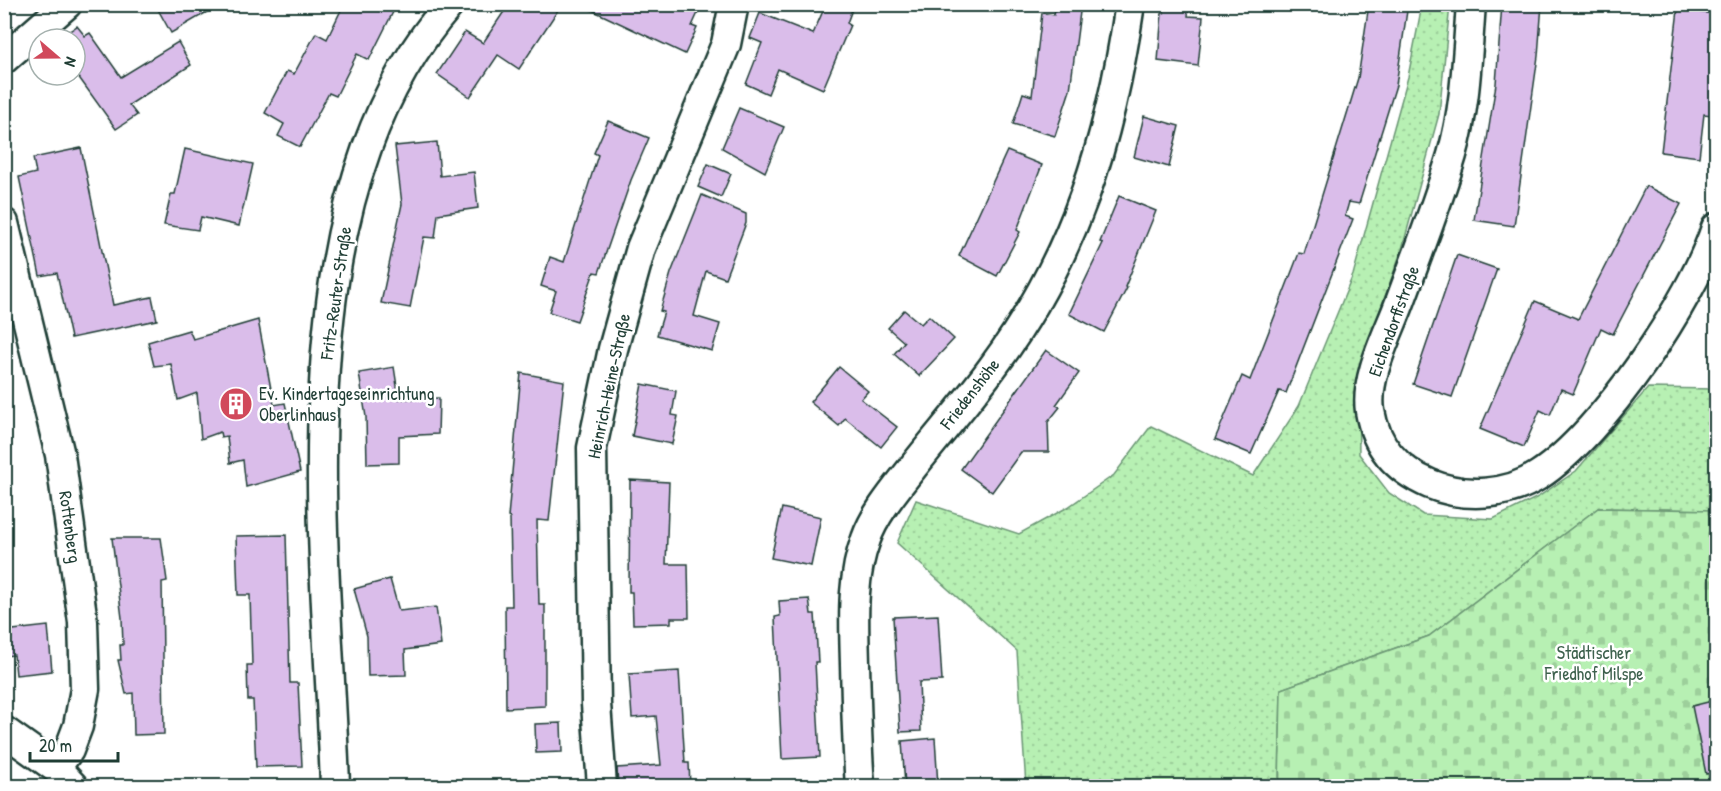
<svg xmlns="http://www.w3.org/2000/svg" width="1721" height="791" font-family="'Patrick Hand',sans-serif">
  <defs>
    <pattern id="grass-dots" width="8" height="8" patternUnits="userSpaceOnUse" patternTransform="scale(1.5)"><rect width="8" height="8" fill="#b7f0b3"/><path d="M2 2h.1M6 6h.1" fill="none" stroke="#9dcf9b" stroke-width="1.8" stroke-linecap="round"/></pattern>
    <pattern id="cemetery-stones" width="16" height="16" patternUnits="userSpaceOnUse" patternTransform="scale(1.5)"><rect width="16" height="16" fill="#b7f0b3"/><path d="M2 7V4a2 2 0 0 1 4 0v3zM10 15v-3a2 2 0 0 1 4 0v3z" fill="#9dcf9b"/></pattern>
  </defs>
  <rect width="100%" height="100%" fill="#fff"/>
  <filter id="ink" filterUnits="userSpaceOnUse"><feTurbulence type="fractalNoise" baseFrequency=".0167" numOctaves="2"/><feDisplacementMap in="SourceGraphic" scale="12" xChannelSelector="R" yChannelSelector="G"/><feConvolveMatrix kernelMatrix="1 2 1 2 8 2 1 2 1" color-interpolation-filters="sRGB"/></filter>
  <g filter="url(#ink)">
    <!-- grass -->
    <path fill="url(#grass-dots)" stroke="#6b9674" stroke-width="1.5" d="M1422,5H1450L1439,114L1402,249L1372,333L1358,393L1359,454L1389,493L1423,515L1493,519L1538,497L1576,471L1648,388L1716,389V510L1598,508L1429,636L1281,689L1279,786H1026L1017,651L897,543L916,500L1019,534L1068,507L1114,475L1151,426L1253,476L1299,406L1353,275L1408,77Z"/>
    <!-- cemetery -->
    <path fill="url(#cemetery-stones)" stroke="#6b9674" stroke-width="1.5" d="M1598,508L1716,510V786H1279L1281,689L1429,636Z"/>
    <!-- building -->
    <g fill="#dabdea" stroke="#1f3d34" stroke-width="1.5">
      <path d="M155,4H221L171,33Z"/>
      <path d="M344,4H397L369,60L357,54L336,96L329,93L300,147L278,136L284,124L265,113L287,71L294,74L316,33L327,39Z"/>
      <path d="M509,4H562L519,69L498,55L470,97L437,74L465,32L483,43Z"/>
      <path d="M579,4H702L692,26L697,28L685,54Z"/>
      <path d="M826,4H854L847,23L850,25L823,89L778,69L768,94L746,84L762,43L750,38L760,13L813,34Z"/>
      <path d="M1056,4H1081L1070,90L1055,136L1013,124L1023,93L1032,96L1042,13L1054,15Z"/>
      <path d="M1165,4H1189L1188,16L1203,17L1198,66L1158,61L1162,13H1164Z"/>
      <path d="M1369,4H1408L1396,85L1359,204L1349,202L1345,216L1353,219L1286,393L1279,391L1251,454L1215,439L1242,376L1250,380L1299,253L1304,254L1358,78Z"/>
      <path d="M1502,4H1542L1538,56L1514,226L1474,220L1496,84Z"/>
      <path d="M1678,10L1716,14L1711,59H1716L1712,115L1704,114L1699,157L1661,152Z"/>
      <path d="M77,26L85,36L90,33L121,77L178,42L191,65L129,105L137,115L116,129L75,72V39H58Z"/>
      <path d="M739,108L784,127L765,172L722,148Z"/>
      <path d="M1144,116L1179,126L1169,167L1134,157Z"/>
      <path d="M608,121L649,138L631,180L599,273L594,272L577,321L549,312L556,291L541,286L550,257L564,262L598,155L594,153Z"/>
      <path d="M437,142L440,176L474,172L478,208L438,214L435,238L424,237L410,308L381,303L402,204L395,146Z"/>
      <path d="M81,148L113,305L152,297L157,320L71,338L57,273L40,276L19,177L36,173L33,158Z"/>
      <path d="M185,149L253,164L239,226L201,217L198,230L164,225L171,194H175Z"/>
      <path d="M1007,151L1042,165L1017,230L1020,232L997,276L959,256Z"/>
      <path d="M708,164L731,174L721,197L698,187Z"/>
      <path d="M1646,186L1681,204L1613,334L1601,328L1573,394L1561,389L1550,415L1540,410L1524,447L1480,429L1535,301L1578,319Z"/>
      <path d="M702,195L746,214V223L725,278L706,271L694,316L720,324L712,351L657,335L664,312L660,311L671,273Z"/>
      <path d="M1119,196L1156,211L1125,287L1127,288L1104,332L1069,314L1103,243L1100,242Z"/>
      <path d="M1457,255L1497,269L1452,397L1413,384Z"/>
      <path d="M904,310L921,324L929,316L954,339L919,376L894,354L904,342L888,328Z"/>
      <path d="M258,320L274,405L285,403L300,472L246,487L243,460L230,463L227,436L221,437L220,432L201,439L197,393L178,400L171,364L154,366L148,342L189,330L193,339Z"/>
      <path d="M1046,350L1079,373L1056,405L1060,407L1048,422L1049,452H1021L992,492L961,469Z"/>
      <path d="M394,367L399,399L439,398L438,434L399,436V463L367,464L366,417L359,373Z"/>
      <path d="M839,367L868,391L861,399L897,427L881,447L845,418L839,426L810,402Z"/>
      <path d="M521,373L564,381L549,521L537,520L539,605H545V706L506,708L505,606H512L510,518L508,517Z"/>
      <path d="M642,384L676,391L672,415L678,416L672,444L632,436Z"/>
      <path d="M630,480L669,482L666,564H688L689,618H671V623L633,624L632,592H629Z"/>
      <path d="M782,508L821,517L811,566L771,558Z"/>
      <path d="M286,535L290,683H298L302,766L256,767L253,700H248L247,665H252L250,595H238L236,536Z"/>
      <path d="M112,538H161L167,581L162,582L164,734L134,735L133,693L126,694L118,660H121L120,645H123L122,618Z"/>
      <path d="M390,579L399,611L436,607L441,645L405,650L406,675L368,676L367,636L354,589Z"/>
      <path d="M809,599L811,614H815L818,662H815L820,757L782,759L775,617L780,616L779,601Z"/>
      <path d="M938,615L942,681L919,682L921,731L900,732L893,617Z"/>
      <path d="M48,626L52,671L16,675L14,655L4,656V631Z"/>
      <path d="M679,671L685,763H689L690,786H618L617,768L661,765L656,716L632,718L629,674Z"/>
      <path d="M1716,700V772L1706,774L1692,706Z"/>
      <path d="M561,723L562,752L536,753L535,724Z"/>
      <path d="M935,738L938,786H905L902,741Z"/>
    </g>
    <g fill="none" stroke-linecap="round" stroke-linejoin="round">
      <!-- street casing -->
      <g stroke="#1f3d34" stroke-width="33">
        <g id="street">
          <path d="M1471,4C1467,55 1466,106 1452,155C1437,205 1418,253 1400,302C1388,335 1365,376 1370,411C1376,447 1397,470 1430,484C1464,498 1507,496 1539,475C1603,433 1692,300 1716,228"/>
          <path d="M4,59L67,4"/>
          <path d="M4,223L60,455L83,622L85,689L78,726L69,750L56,768"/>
          <path d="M4,731L56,768L73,786"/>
          <path d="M335,786C327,543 276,203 450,4"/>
          <path d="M602,786L596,704L592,448L613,349L641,248L726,44L734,4"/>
          <path d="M860,786C857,746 856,705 855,664C854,622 851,579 866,539C875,513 896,489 913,467C939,434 967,402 992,368C1075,257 1110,140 1130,4"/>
        </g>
      </g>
      <!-- street -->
      <use href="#street" stroke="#fff" stroke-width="28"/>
    </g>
  </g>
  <!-- icons -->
  <defs>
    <g id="building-disc" transform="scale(1.725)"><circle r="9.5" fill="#d1495b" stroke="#fff"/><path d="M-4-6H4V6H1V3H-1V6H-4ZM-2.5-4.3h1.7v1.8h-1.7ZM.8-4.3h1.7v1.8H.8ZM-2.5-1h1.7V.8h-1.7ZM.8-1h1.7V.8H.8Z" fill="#fff"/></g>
  </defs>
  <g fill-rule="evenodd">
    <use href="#building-disc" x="236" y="404"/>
  </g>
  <g text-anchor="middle" stroke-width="5" stroke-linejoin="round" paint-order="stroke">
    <!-- street labels -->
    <g font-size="18" fill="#1f3d34" stroke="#fff">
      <text transform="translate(336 293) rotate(-82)" y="6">Fritz-Reuter-Straße</text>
      <text transform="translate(1394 321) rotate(-70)" y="6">Eichendorffstraße</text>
      <text transform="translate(609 386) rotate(-78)" y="6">Heinrich-Heine-Straße</text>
      <text transform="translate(970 394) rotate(-52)" y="6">Friedenshöhe</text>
      <text transform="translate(70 527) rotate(82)" y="6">Rottenberg</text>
    </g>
    <!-- poi labels -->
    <g font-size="18" fill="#1f3d34" stroke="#fff" text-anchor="start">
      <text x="259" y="400">Ev. Kindertageseinrichtung<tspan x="259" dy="21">Oberlinhaus</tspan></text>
    </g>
    <!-- park labels -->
    <g font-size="18" fill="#3d614d" stroke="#fff">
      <text x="1594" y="659">Städtischer<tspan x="1594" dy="21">Friedhof Milspe</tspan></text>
    </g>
  </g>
  <!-- margin -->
  <rect width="1721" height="791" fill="none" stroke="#fff" stroke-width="24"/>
  <rect x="12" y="12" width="1697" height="767" fill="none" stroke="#1f3d34" stroke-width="2" filter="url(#ink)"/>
  <!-- north arrow -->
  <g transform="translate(57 57) rotate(110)"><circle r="28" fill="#ffffff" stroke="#a5b1ae" stroke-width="1.5"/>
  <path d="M0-4.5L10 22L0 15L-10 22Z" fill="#d1495b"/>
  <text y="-9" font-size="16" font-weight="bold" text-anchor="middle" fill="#1f3d34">N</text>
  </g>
  <!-- scale -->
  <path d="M30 752v9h88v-9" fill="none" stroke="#1f3d34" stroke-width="3"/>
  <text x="39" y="752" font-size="18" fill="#1f3d34" stroke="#ffffff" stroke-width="4.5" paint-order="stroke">20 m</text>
</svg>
